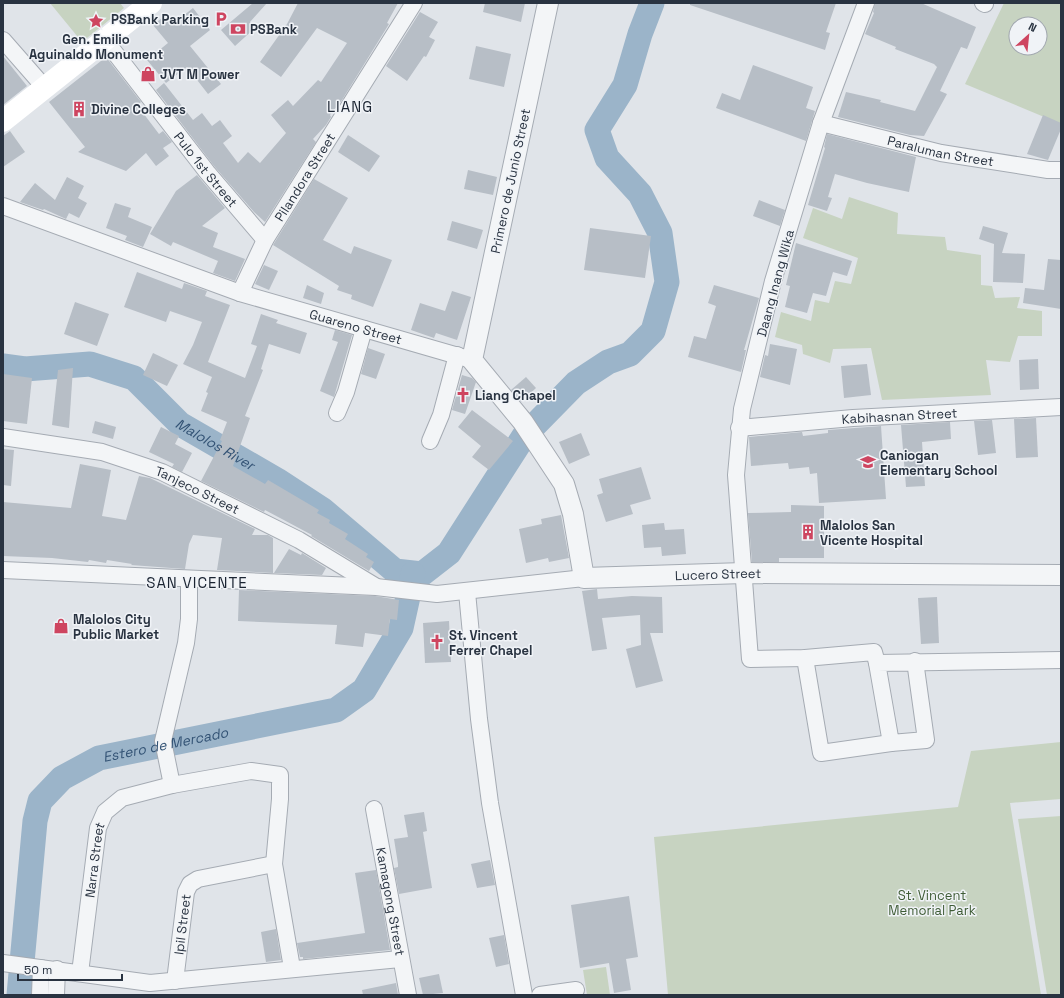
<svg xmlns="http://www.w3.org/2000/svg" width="1064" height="998" font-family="'Space Grotesk',sans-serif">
  <rect width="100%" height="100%" fill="#e0e4e9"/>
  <!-- green -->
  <g fill="#c7d3c1" fill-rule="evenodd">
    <path d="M50,3H120L124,8L82,42Z"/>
    <path d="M1004,3H1061V124L965,84ZM1016,24H1040V48H1016Z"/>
    <path d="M849,197L898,213L897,234L945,237L947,250L981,255V285L992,286L995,298L1020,297L1017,308L1042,311V336H1018L1010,362L986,360L991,395L882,400L871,348L833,349L830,363L803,354L802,345L775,337L781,312L811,321L815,300L829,303L835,281L851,284L858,258L803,238L813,208L842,219Z"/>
    <path d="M1061,742V799L1010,803L1041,995H668L654,837L958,807L971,751Z"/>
    <path d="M1061,816V995H1047L1018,819Z"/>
    <path d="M606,967L610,995H587L583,970Z"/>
  </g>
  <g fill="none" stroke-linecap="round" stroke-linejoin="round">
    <!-- river -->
    <g stroke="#9bb4c9" stroke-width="25">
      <path id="s1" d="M3,366L25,369L90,364L134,378L180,424L277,480L323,510L395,571L422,574L449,553L524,436L576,383L608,362L630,354L653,331L667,282L660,233L640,194L607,158L597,130L625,85L640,34L652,3"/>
      <path id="s2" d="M19,995L35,821L40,801L62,778L99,758L336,710L364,690L401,628L413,574"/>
    </g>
  </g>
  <!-- building -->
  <g fill="#b7bec6">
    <path d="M253,3H267L250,22L255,28L235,46L221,30Z"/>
    <path d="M298,3H398L387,23L389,24L342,100L330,115L331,117L326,125L313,139L316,142L265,222L254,212L214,166L156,90L164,83L193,120L202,113L212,126L220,120L232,136L223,143L238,163L248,152L260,163L286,133L271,115L288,100L293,106L318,80L321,82L347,43L317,28L281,77L260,62L287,24Z"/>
    <path d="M485,3H525L521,22L483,12Z"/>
    <path d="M690,3H836L826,32L830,33L825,50L690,5Z"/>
    <path d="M875,3H921L976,27L967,49L961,47L940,91L947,94L924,136L910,135L838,117L846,92L881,100L880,102L915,111L937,67L934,64L895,49L896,47L865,34L874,13L873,12Z"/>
    <path d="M193,8L210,30L190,46L221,84L208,94L187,67L166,83L147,60L168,43L153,25L166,15L173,24Z"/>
    <path d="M420,12L438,22L429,37L435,40L426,57L424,56L407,81L386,66Z"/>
    <path d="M476,46L511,54L504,87L469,79Z"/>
    <path d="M3,56L27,86L3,105Z"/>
    <path d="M106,57L141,102L137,105L159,134L163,131L172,142L163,148L169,156L156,166L146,153L126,171L78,152L85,147L49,102Z"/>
    <path d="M753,65L813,87L806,108L815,111L806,141L716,108L722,93L740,100Z"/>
    <path d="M1043,115L1061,123V129L1048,160L1027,154Z"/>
    <path d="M10,131L25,152L3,167V136Z"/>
    <path d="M827,134L916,157L909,192L867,183L835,174L828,197L832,198L827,211L808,205L825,148L824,147Z"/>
    <path d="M348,135L380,156L369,172L338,152Z"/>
    <path d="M468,170L497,177L493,195L464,189Z"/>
    <path d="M197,175L225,208L202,226L218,233L213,247L245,259L235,281L213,273L218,261L173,242L171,246L150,234L176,191Z"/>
    <path d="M67,177L84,186L78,198L87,203L79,218L69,213L66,219L44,209L43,210L20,202L35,183L55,200Z"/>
    <path d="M314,179L348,198L323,240L351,254L354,246L392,260L373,307L351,299L352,295L337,290L339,286L273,245Z"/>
    <path d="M759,200L785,210L780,226L753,216Z"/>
    <path d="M115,203L131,208L128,217L152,227L143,247L125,240L127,236L106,228Z"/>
    <path d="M452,221L483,230L477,249L447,240Z"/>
    <path d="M983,226L1008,233L1002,253L1025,254L1023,283L993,282L994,244L979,239Z"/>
    <path d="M590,228L651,236L645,278L584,270Z"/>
    <path d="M796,243L852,261L847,276L833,272L826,296L813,293L807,313L785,307L790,286L786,285Z"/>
    <path d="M1048,259L1061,260V309L1023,303L1025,288L1044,290Z"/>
    <path d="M264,265L278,271L269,290L255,284Z"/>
    <path d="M137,272L182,289L184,283L207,291L205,296L230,305L208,362L245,378L257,346L251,344L261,314L278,320L276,323L307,333L300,354L269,344L261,369L263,370L245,416L250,418L233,466L265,484L268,480L319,510L317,513L330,520L329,523L348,534L345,539L368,554L366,557L374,562L369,571L311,536L312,535L265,510L264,512L201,481L222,441L220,440L227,422L201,411L208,393L206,392L212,377L183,364L193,345L202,322L170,311L166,322L124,307Z"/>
    <path d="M307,285L324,293L321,304L303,298Z"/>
    <path d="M714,285L759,298L744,350H746L741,372L688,357L694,336L706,339L716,306L708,303Z"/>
    <path d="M452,291L471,297L457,340L436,333L434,338L411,330L420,303L445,311Z"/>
    <path d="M75,302L109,314L97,346L64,334Z"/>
    <path d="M335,330L352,335L334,397L320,391L338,342L332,340Z"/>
    <path d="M770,344L797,349L790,385L760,377L765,355L768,356Z"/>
    <path d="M368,348L385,354L376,379L361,374Z"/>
    <path d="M153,353L178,365L167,386L143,375Z"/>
    <path d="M1038,359L1039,389L1020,390L1019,360Z"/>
    <path d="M867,364L871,395L844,398L841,366Z"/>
    <path d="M73,368L69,428L52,425L58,370Z"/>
    <path d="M3,374L32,378L27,424L3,421Z"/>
    <path d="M462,375L472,378L476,382L465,414L452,410Z"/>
    <path d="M526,377L536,388L521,402L511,390Z"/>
    <path d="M472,410L513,441L489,470L472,457L481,446L458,427Z"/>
    <path d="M1036,418L1038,457L1016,458L1014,419Z"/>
    <path d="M992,420L996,453L978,455L974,421Z"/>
    <path d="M95,421L116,427L113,439L92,433Z"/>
    <path d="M950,422L951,439L922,442L925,486L906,487L901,425Z"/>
    <path d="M881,426L886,499L819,503L817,473L810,474L809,467L789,469L788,463L751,466L749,437L802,432L803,436L828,433V430Z"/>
    <path d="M161,427L179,436L175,444L192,453L182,472L172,467L174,464L149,452Z"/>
    <path d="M581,433L590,455L569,464L559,442Z"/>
    <path d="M3,449L14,450L11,486L3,485Z"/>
    <path d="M80,464L111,470L102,516L126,520L139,476L150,478L255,529L252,535H268L273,538V573L217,570L222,538L193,535L189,544L185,569L131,565L132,564L107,560L106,563L89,560L88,562L52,558L3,556V502L71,508Z"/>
    <path d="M641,467L651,499L630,505L633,514L606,522L597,495L603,493L599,479Z"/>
    <path d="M791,505L824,506V558H779V562H752L748,513L791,512Z"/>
    <path d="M561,515L569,558L549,562L548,558L526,563L519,529L542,524L541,519Z"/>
    <path d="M664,523L665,530L684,529L686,554L662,556L661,547L644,548L642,525Z"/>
    <path d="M289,549L301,555L302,553L326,568L322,575L274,573Z"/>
    <path d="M597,589L598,599L632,596L662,597L663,633H650L663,681L636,688L626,649L641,645L640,615L602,618L607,649L592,651L582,591Z"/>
    <path d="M239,590L375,596L399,600L397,620L390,619L388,636L365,633L363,647L335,644L337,625L238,621Z"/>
    <path d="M937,597L939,643L921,644L918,598Z"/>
    <path d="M449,621L451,662L425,663L423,623Z"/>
    <path d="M424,812L427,831L423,832L432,888L399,894L394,868L398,867V864L394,839L408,837L404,815Z"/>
    <path d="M490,860L495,885L477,888L471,864Z"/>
    <path d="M376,870L390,950L303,959V957H300L297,943L365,933L355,873Z"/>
    <path d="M629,896L638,957L626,959L631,990L614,993L609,963L580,968L571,905Z"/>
    <path d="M276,929L281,960L266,962L261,932Z"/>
    <path d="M504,935L509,964L496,967L489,938Z"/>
    <path d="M439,974L443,993L423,995L419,978Z"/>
    <path d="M396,983L398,995H363L362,990Z"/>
  </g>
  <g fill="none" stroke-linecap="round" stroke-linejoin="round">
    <!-- minor casing -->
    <g stroke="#a5abb3" stroke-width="18">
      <g id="minor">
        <path d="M866,3L821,123L773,281L742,409L736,475L750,659L805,658L874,652L877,663"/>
        <path d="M983,3L985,4"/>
        <path d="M3,40L45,88"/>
        <path id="s3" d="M105,40L207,172L265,240"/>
        <path id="s4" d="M821,123L941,153L1048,170H1061"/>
        <path id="s5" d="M3,206L240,293L472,360"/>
        <path id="s6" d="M240,293L265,240L414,3"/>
        <path d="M337,413L346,392L364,329"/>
        <path id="s7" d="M739,428L853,418L1061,407"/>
        <path id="s8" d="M3,437L102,452L162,472L299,540L375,586"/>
        <path d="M430,441L441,415L457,355"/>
        <path d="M3,570L376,587L437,594L584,578"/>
        <path d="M467,592L479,719L490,803L524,995"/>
        <path d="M805,658L821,753L891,743"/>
        <path d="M915,661L926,740L891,743L877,663L1061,660"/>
        <path d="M172,785L163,741L186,643L189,619V579"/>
        <path id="s9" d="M374,809L408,995"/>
        <path d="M3,963L150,983L400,959"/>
        <path id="s10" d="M80,973L98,828L105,812L122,798L172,785L251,771L280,775V799L274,864L292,968"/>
        <path id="s11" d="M175,981L186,892L190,884L198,879L274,864"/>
        <path d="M40,995L41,968"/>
        <path d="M56,995L57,969"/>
        <path d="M540,995L576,990"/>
      </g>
    </g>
    <!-- tertiary casing -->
    <g stroke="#a5abb3" stroke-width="22">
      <g id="tertiary">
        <path id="s12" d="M548,3L472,360L523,422L564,484L573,514L584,578L744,573L1061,575"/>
      </g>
    </g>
    <!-- minor -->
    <use href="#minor" stroke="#f3f5f7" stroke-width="16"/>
    <!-- tertiary -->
    <use href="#tertiary" stroke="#f3f5f7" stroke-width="20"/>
    <!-- secondary -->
    <path stroke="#fff" stroke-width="22" d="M3,121L151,3"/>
  </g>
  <!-- icons -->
  <defs>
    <g id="parking-bare" transform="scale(1.2)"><path d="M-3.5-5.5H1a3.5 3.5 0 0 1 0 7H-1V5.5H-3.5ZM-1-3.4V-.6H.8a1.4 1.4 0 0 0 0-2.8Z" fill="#ce4560" stroke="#f0f3f7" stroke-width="2.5" paint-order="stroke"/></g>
    <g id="sight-bare" transform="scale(1.2)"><path d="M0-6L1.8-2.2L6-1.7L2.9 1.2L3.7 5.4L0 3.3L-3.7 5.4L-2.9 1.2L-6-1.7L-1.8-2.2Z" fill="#ce4560" stroke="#f0f3f7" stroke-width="2.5" paint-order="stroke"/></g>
    <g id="bank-bare" transform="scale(1.2)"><path d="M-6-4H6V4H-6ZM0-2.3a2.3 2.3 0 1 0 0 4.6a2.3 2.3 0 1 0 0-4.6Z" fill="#ce4560" stroke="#f0f3f7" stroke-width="2.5" paint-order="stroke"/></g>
    <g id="shop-bare" transform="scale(1.2)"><path d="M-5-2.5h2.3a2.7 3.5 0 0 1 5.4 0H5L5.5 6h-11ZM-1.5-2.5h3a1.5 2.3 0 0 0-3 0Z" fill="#ce4560" stroke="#f0f3f7" stroke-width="2.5" paint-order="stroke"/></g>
    <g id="building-bare" transform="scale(1.2)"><path d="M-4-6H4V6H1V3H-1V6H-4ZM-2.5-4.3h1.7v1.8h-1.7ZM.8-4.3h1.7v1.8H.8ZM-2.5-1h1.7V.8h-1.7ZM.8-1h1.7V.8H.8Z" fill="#ce4560" stroke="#f0f3f7" stroke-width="2.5" paint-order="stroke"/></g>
    <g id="church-bare" transform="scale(1.2)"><path d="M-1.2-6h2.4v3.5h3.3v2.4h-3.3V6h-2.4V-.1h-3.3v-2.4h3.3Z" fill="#ce4560" stroke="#f0f3f7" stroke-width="2.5" paint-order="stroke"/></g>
    <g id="school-bare" transform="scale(1.2)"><path d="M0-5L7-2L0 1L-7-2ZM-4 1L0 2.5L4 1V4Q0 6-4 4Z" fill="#ce4560" stroke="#f0f3f7" stroke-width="2.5" paint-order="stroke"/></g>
  </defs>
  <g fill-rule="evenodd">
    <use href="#parking-bare" x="221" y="19"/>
    <use href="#sight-bare" x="96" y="21"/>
    <use href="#bank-bare" x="238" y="29"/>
    <use href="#shop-bare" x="148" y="74"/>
    <use href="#building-bare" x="79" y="109"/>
    <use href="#church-bare" x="463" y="395"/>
    <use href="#school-bare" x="868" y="462"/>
    <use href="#building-bare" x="808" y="532"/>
    <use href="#shop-bare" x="61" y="626"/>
    <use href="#church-bare" x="437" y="642"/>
  </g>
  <g text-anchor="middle" stroke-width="3" stroke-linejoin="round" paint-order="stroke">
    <!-- poi labels -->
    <g font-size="13" font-weight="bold" fill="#293341" stroke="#f0f3f7" text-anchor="start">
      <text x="209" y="24" text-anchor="end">PSBank Parking</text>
      <text x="250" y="34">PSBank</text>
      <text x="96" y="44" text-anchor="middle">Gen. Emilio<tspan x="96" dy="15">Aguinaldo Monument</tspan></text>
      <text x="160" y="79">JVT M Power</text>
      <text x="91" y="114">Divine Colleges</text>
      <text x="475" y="400">Liang Chapel</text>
      <text x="880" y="460">Caniogan<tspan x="880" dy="15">Elementary School</tspan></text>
      <text x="820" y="530">Malolos San<tspan x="820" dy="15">Vicente Hospital</tspan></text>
      <text x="73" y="624">Malolos City<tspan x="73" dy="15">Public Market</tspan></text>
      <text x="449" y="640">St. Vincent<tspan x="449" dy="15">Ferrer Chapel</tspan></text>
    </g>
    <!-- street labels -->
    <g font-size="13" fill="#293341" stroke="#f0f3f7">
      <text dy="5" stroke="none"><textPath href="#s4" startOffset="123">Paraluman Street</textPath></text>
      <text dy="5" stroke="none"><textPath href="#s3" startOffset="164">Pulo 1st Street</textPath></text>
      <text dy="5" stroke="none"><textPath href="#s6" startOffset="133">Pilandora Street</textPath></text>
      <text transform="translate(510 181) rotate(-78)" y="5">Primero de Junio Street</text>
      <text transform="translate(775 283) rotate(-75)" y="5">Daang Inang Wika</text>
      <text dy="5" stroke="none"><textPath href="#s5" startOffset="373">Guareno Street</textPath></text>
      <text dy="5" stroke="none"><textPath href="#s7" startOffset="161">Kabihasnan Street</textPath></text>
      <text dy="5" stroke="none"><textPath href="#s8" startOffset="203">Tanjeco Street</textPath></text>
      <text dy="5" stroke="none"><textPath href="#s12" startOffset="750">Lucero Street</textPath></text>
      <text dy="5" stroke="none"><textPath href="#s10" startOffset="114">Narra Street</textPath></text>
      <text dy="5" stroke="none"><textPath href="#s9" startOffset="94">Kamagong Street</textPath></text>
      <text dy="5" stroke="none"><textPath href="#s11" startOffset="57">Ipil Street</textPath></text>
    </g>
    <!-- park labels -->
    <g font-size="13" fill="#3f5c36" stroke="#f0f3f7">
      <text x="932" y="900">St. Vincent<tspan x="932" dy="15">Memorial Park</tspan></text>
    </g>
    <!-- water labels -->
    <g font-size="14" font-style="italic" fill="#335375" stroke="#f0f3f7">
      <text dy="5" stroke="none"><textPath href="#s1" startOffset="239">Malolos River</textPath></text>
      <text dy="5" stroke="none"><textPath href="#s2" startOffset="337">Estero de Mercado</textPath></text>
    </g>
    <!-- quarter labels -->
    <g font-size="15" letter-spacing="1" fill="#1b2432" stroke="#f0f3f7">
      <text x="350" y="112">LIANG</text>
      <text x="197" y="588">SAN VICENTE</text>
    </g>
  </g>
  <!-- border -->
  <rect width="1064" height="998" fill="none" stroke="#293341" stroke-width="8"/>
  <!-- north arrow -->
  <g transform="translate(1028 36) rotate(27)"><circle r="19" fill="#f0f3f7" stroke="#a0a6ae"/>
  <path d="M0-3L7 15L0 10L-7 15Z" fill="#ce4560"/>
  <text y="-6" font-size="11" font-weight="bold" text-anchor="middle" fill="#293341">N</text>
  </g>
  <!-- scale -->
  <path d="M18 974v6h104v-6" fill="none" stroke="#293341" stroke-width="2"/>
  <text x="24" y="974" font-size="12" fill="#293341" stroke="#f0f3f7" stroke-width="3" paint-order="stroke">50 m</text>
</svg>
